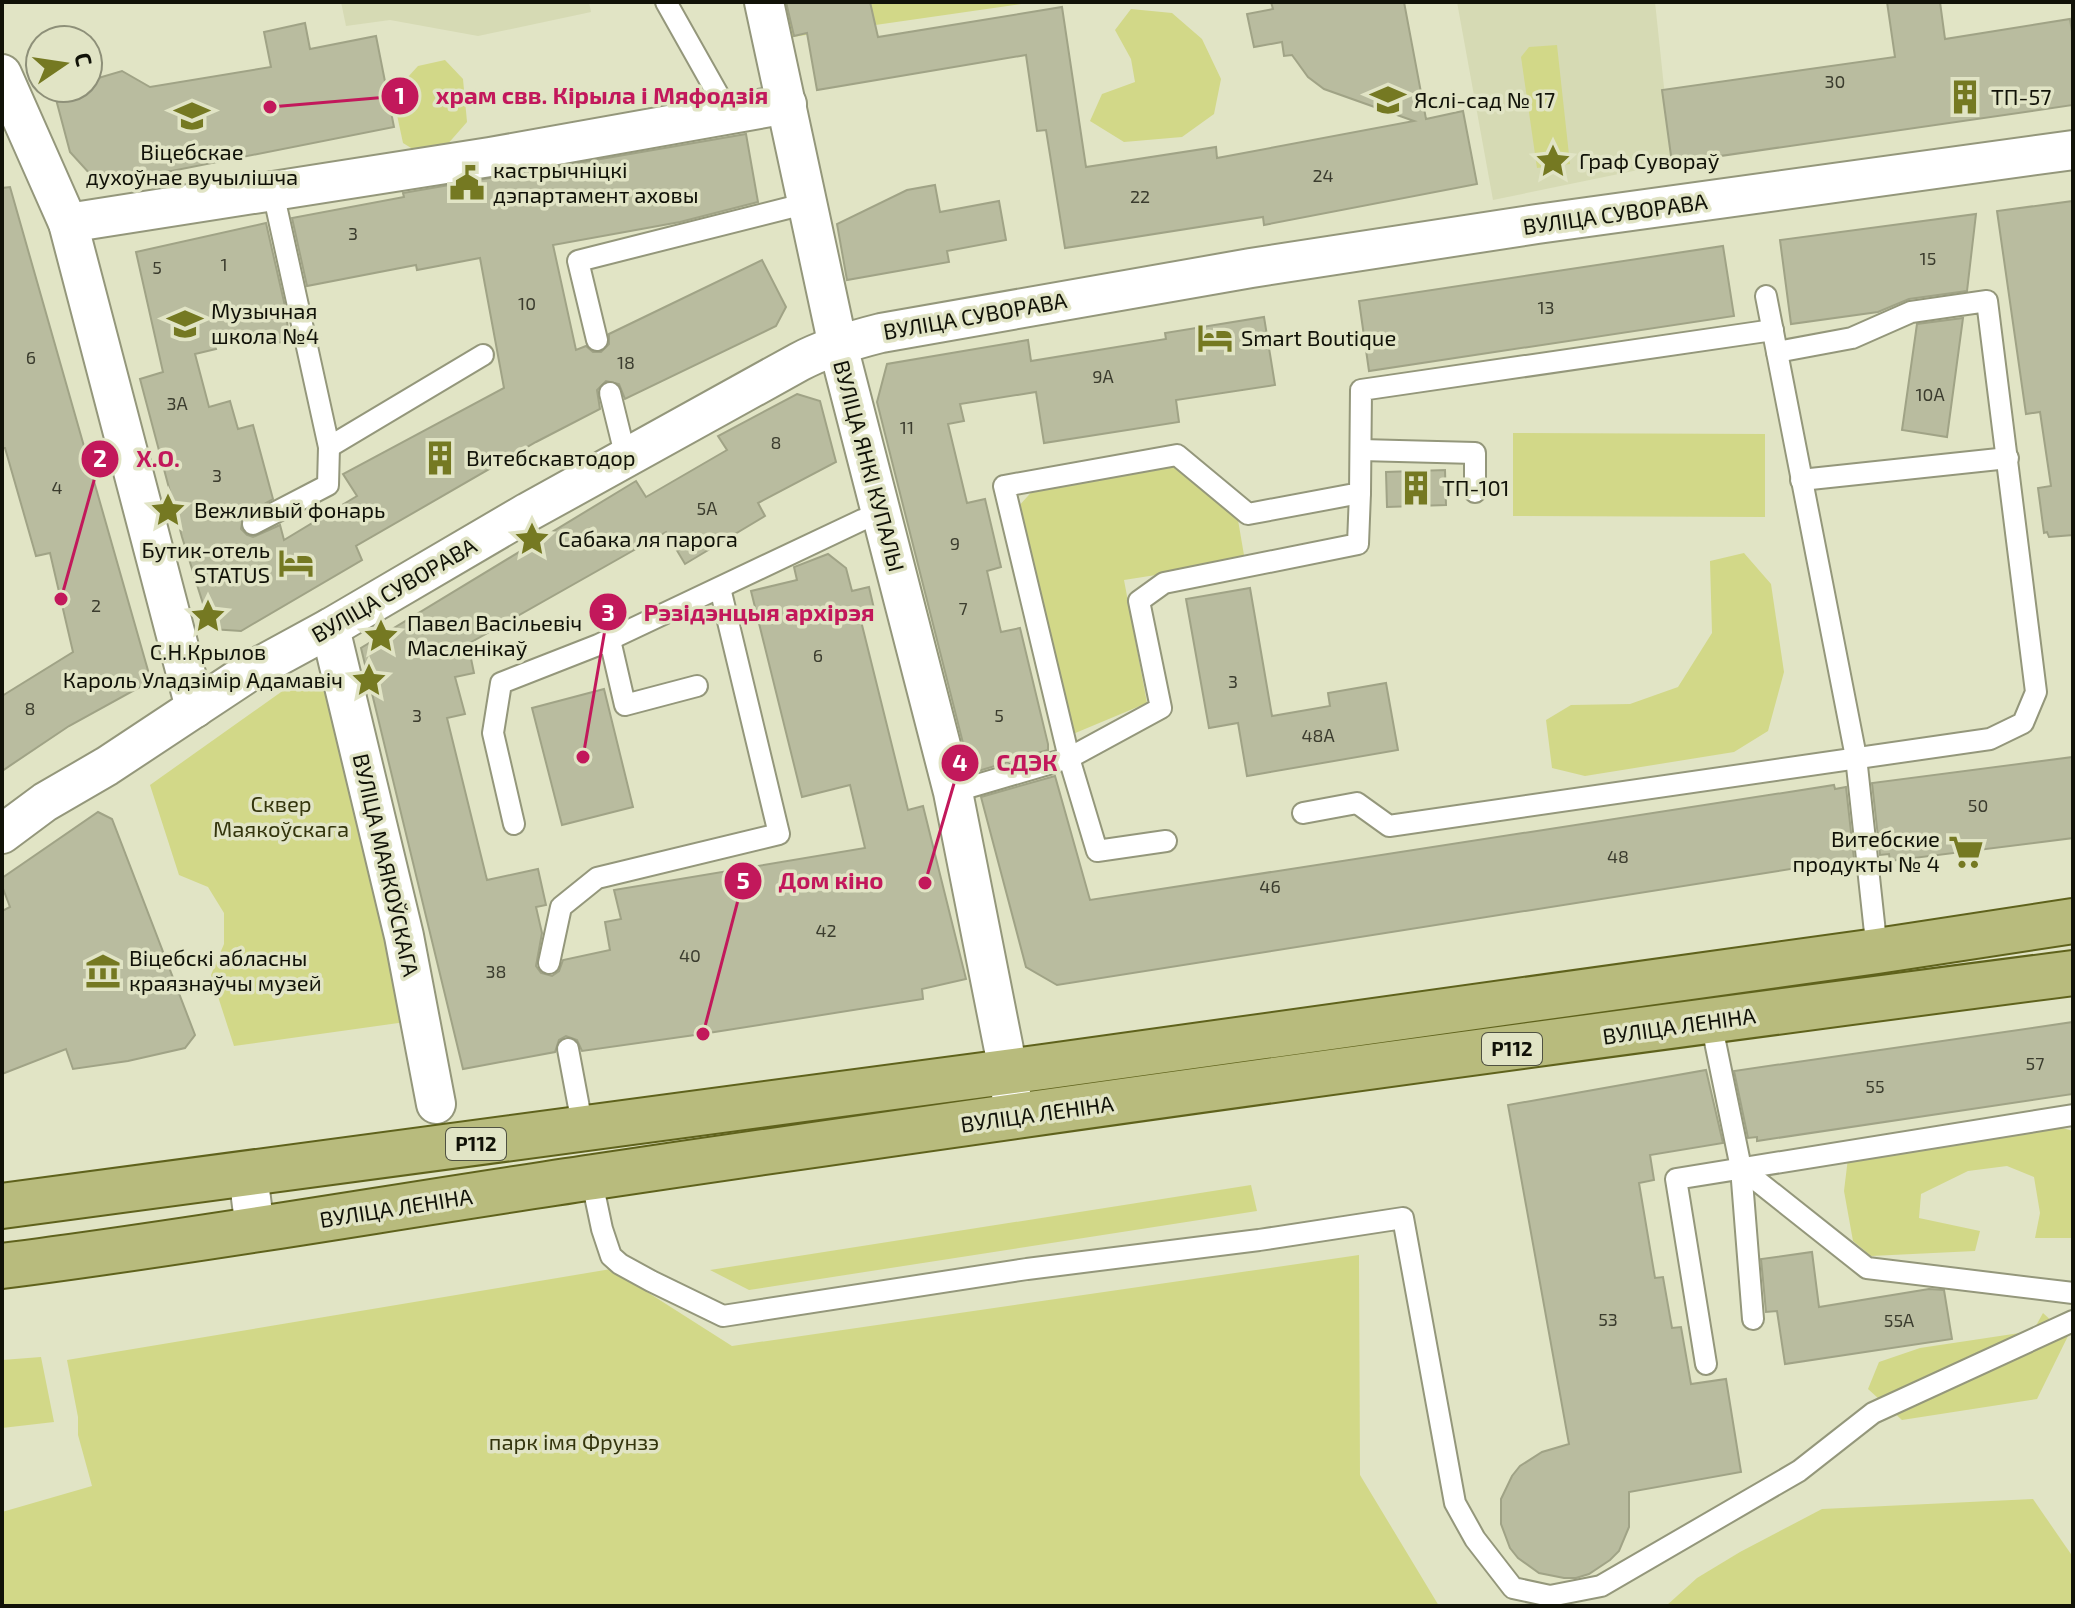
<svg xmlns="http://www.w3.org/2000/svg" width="2075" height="1608" font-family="'Exo 2',sans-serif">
  <rect width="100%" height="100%" fill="#e1e4c5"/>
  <!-- built -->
  <g fill="#d6dab4">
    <path d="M341,2H589L591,12L478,36L390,20L346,26Z"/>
    <path d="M1457,2H1655L1672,163L1493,200Z"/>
  </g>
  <!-- green -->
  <g fill="#d2d888">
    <path d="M784,2H1035L792,37Z"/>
    <path d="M1131,9L1172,13L1202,39L1221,79L1214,114L1182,137L1124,142L1090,121L1102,94L1135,82L1131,59L1115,30Z"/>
    <path d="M1557,45L1570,164L1537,168L1521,57L1529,47Z"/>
    <path d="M445,60L463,79L467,122L446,146L416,151L403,143L397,115V89L418,66Z"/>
    <path d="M1513,433L1765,434V517L1513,516Z"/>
    <path d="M1175,463L1238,520L1245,561L1124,580L1147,703L1073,734L1017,508L1037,486Z"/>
    <path d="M1744,553L1771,584L1784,672L1768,731L1734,752L1585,776L1552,768L1546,720L1571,705L1630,704L1678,687L1712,633L1710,561Z"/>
    <path d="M353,678L427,1019L234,1046L211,975L224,944V913L208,887L179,875L150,785L298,680Z"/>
    <path d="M2055,1126L2073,1131V1238H2035L2040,1213L2034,1177L2007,1166L1968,1171L1921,1194L1919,1218L1980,1231L1975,1251L1871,1256L1853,1241L1844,1191L1848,1158Z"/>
    <path d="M1251,1185L1257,1211L749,1290L710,1270Z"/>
    <path d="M1359,1255L1360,1475L1439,1606H2V1512L92,1486L78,1435V1417L67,1360L611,1269L732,1346Z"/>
    <path d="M2043,1313L2068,1336L2037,1399L1902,1420L1868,1389L1879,1362L1920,1348L2033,1331Z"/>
    <path d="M41,1357L54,1422L2,1428V1360Z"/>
    <path d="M2033,1499L2073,1557V1606H1666L1697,1578L1740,1552L1822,1509Z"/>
  </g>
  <!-- building -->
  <g fill="#b9bc9f" stroke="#a0a386" stroke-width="2">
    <path d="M786,2H870L878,37L1062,7L1086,167L1216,147L1217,158L1414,121L1324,89L1308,77L1292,55L1284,56L1282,42L1254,47L1247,14L1273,9L1271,2H1404L1426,119L1463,111L1477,184L1264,225L1263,217L1065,248L1046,130L1037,131L1026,55L817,90L807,33L794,36Z"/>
    <path d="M1887,2H1940L1945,39L2070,19L2073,38V105L1672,163L1662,90L1895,57Z"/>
    <path d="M305,23L310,49L376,36L394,127L116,182L102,180L90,174L70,152L53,88H88V81L122,71L150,87L271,67L264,32Z"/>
    <path d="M746,134L758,202L680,222L553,245L576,350L586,346L593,352H601L609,344V334L762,260L786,307L776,326L625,399L619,384L606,381L597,390L600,409L536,442L356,546L362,560L241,631L211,629L182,537L140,379L163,372L136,252L266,223L287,315L288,342L215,346L216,349L195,354L209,407L230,401L238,429L253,425L273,499L243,516L241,529L247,535L253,537L280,525L284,540L357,496L343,474L504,388L480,258L417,270L416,265L307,286L292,218L404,197L403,193Z"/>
    <path d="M935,185L940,212L999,201L1006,240L947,251L949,262L847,280L837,224L907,190Z"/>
    <path d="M10,187L151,681L69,726L2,771V696L73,652L50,553L36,556L5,448H2V188Z"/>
    <path d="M2073,201V535L2049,537L2047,532L2044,533L2038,488L2051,486L2040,412L2026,414L1997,211Z"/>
    <path d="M1976,214L1967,291L1909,299L1878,312L1791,324L1780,240Z"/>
    <path d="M1723,246L1734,316L1369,371L1359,301Z"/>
    <path d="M1264,317L1275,385L1176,400L1179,422L1044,443L1036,392L960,404L964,421L948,424L967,503L985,499L1001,567L987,571L1001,632L1020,628L1048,744V750L975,772L972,762L968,763L877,402L887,364L1028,340L1031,361L1166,339L1165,333Z"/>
    <path d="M1963,318L1947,437L1902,430L1917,324Z"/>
    <path d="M797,394L820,401L836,462L758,503L765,516L685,564L666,532L468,644L474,673L455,677L465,714L447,718L487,880L538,869L546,905L536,907L542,933L536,966L541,973L552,976L559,971L563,960L610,950L605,922L621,919L614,890L865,848L850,785L802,797L751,591L797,580L794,567L828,554L846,568L852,591L869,587L875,613L860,617L908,810L923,806L966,979L922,989L923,999L702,1034L582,1051L577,1040L566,1036L559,1040L555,1052L463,1069L361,648L636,481L646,497L727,450L718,436Z"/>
    <path d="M1445,470L1446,505L1387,507L1386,472Z"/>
    <path d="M1250,588L1272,716L1330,706L1328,693L1386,683L1398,750L1247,776L1238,723L1209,728L1186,599Z"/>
    <path d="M604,689L633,807L562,825L532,708Z"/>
    <path d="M2073,757V838L1890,861L1889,854L1880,855L1872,783Z"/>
    <path d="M1055,776L1090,900L1834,785L1835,789L1846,787L1854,859L1057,985L1026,967L981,797Z"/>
    <path d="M98,812L112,819L195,1035L185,1048L128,1061L73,1069L66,1049L2,1074V911L10,907L2,886V878Z"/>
    <path d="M2073,1022V1094L1757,1141V1137L1748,1138L1734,1071Z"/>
    <path d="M1706,1070L1723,1143L1650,1155L1654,1180L1639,1183L1655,1278L1663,1277L1672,1328L1681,1327L1691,1384L1726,1379L1741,1472L1629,1492V1527L1619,1551L1610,1560L1589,1574L1576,1578H1564L1539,1573L1518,1558L1510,1548L1501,1524V1499L1512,1476L1520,1466L1542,1452L1569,1444L1508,1105Z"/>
    <path d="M1812,1252L1819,1307L1929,1289L1944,1290L1952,1339L1785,1364L1777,1311L1766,1312L1761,1259Z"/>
  </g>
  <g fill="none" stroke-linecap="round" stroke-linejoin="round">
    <!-- lane casing -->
    <g stroke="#94977b" stroke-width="24">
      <g id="lane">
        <path d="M666,2L729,114"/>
        <path d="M1766,296L1856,757L1877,951"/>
        <path d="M597,340L578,261L808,203"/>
        <path d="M610,393L626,458"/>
        <path d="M329,447L483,355"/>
        <path d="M1361,450L1475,453V492"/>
        <path d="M1801,480L2008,458"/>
        <path d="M253,524L328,485L329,447L273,192"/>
        <path d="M610,640L625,705L697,686"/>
        <path d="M953,792L1069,758L1004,486L1177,455L1248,514L1360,493L1361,390L1773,330"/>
        <path d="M1303,813L1357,803L1389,826L1990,739L2023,723L2036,692L1987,301L1911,312L1852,338L1777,352"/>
        <path d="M514,824L493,733L501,683L598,645L862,520L882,514"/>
        <path d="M1166,841L1097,851L1069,758L1161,708L1139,601L1164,583L1358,544L1360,493"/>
        <path d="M549,963L561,907L597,878L779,834L720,588"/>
        <path d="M1711,1022L1741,1168L1753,1319"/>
        <path d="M568,1049L583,1129"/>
        <path d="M1741,1168L1867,1268L2073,1293"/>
        <path d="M591,1177L602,1229L611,1256L620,1264L651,1281L723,1316L1027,1269L1259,1240L1403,1218L1455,1503L1475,1539L1513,1588L1550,1596L1601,1586L1799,1471L1873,1413L2073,1321"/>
        <path d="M1706,1364L1676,1179L2073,1115"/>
      </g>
    </g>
    <!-- street casing -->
    <g stroke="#94977b" stroke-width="42">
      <g id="street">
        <path d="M764,2L838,346L953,792L1008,1070L1014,1117"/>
        <path d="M2,74L68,223L195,708"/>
        <path d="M68,223L490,157L787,104"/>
        <path d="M330,628L404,936L436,1104"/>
        <path d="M2,834L45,802L107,766L249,672L330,628L528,512L799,362C825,348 853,340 881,333L1251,268L1537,224L2073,150"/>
        <path d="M248,1174L255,1230"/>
      </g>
    </g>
    <!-- primary casing -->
    <g stroke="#5f621c" stroke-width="48">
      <g id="primary">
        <path d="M2,1206L1043,1067L1877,951L2073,921"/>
        <path d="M2,1266C200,1241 397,1206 594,1177C1087,1104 1580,1037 2073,973"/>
      </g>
    </g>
    <!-- lane -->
    <use href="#lane" stroke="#fff" stroke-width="20"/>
    <!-- street -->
    <use href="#street" stroke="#fff" stroke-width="38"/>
    <!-- primary -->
    <use href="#primary" stroke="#b8bb7d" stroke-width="44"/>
  </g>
  <!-- icons -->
  <defs>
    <g id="building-bare" transform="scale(2.76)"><path d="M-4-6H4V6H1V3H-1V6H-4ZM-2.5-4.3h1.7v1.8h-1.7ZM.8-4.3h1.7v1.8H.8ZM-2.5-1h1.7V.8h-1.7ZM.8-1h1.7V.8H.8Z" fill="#757922" stroke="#e1e4c5" stroke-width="2.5" paint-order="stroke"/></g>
    <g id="school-bare" transform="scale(2.76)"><path d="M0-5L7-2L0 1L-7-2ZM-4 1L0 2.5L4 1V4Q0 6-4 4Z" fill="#757922" stroke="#e1e4c5" stroke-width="2.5" paint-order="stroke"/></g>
    <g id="university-bare" transform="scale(2.76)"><path d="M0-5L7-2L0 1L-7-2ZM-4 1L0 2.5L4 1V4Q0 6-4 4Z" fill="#757922" stroke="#e1e4c5" stroke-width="2.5" paint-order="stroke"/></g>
    <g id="sight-bare" transform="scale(2.76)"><path d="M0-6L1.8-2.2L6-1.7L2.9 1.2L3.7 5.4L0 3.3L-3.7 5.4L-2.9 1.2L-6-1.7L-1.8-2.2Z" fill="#757922" stroke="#e1e4c5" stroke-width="2.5" paint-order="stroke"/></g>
    <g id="civic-bare" transform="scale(2.76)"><path d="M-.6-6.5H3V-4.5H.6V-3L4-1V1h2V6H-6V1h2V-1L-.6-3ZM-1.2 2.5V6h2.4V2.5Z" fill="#757922" stroke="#e1e4c5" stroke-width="2.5" paint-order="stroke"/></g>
    <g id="hotel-bare" transform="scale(2.76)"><path d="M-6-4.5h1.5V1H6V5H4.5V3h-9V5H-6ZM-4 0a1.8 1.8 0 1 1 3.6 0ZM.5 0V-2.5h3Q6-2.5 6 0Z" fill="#757922" stroke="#e1e4c5" stroke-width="2.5" paint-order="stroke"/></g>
    <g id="supermarket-bare" transform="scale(2.76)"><path d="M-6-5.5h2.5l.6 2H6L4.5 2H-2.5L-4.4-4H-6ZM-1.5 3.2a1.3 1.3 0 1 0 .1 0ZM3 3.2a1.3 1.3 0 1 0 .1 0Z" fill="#757922" stroke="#e1e4c5" stroke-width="2.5" paint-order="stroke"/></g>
    <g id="museum-bare" transform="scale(2.76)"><path d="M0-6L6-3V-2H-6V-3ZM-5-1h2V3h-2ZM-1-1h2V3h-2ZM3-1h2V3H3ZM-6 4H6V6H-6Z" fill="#757922" stroke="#e1e4c5" stroke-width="2.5" paint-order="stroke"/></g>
  </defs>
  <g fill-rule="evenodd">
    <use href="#building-bare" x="1965" y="97"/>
    <use href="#school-bare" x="1388" y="100"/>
    <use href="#university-bare" x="192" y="116"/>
    <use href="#sight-bare" x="1553" y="161"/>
    <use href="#civic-bare" x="467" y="183"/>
    <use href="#school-bare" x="185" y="324"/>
    <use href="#hotel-bare" x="1215" y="338"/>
    <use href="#building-bare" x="440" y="458"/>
    <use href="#building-bare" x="1416" y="488"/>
    <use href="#sight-bare" x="168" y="510"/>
    <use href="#sight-bare" x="532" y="539"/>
    <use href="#hotel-bare" x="296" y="563"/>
    <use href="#sight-bare" x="208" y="616"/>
    <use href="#sight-bare" x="381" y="636"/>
    <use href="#sight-bare" x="369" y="680"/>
    <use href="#supermarket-bare" x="1966" y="852"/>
    <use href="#museum-bare" x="103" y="971"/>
  </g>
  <g text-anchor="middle" stroke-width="7" stroke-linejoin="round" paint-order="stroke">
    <!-- number labels -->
    <g font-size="18" fill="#3b3c2e">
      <text x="1835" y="88">30</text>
      <text x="1323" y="182">24</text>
      <text x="1140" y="203">22</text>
      <text x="353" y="240">3</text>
      <text x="1928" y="265">15</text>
      <text x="224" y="271">1</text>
      <text x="157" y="274">5</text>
      <text x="527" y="310">10</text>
      <text x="1546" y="314">13</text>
      <text x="31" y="364">6</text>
      <text x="626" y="369">18</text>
      <text x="1103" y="383">9А</text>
      <text x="1930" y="401">10А</text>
      <text x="177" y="410">3А</text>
      <text x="907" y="434">11</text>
      <text x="776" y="449">8</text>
      <text x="217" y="482">3</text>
      <text x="57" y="494">4</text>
      <text x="707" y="515">5А</text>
      <text x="955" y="550">9</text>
      <text x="96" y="612">2</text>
      <text x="963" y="615">7</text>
      <text x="818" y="662">6</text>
      <text x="1233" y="688">3</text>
      <text x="30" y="715">8</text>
      <text x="417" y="722">3</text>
      <text x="999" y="722">5</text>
      <text x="1318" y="742">48А</text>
      <text x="1978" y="812">50</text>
      <text x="1618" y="863">48</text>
      <text x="1270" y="893">46</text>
      <text x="826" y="937">42</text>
      <text x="690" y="962">40</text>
      <text x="496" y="978">38</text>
      <text x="2035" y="1070">57</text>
      <text x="1875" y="1093">55</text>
      <text x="1608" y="1326">53</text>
      <text x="1899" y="1327">55А</text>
    </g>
    <!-- shield labels -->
    <g fill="#e1e4c5" stroke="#4f5141" stroke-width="2">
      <rect x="1482" y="1033" width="60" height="32" rx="6"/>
      <rect x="446" y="1128" width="60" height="32" rx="6"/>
    </g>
    <g font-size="20" font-weight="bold" fill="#111208">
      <text x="1512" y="1056">Р112</text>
      <text x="476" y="1151">Р112</text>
    </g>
    <!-- poi labels -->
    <g font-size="22" fill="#111208" stroke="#e1e4c5" text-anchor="start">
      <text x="1991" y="105">ТП-57</text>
      <text x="1414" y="108">Яслі-сад № 17</text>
      <text x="192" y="160" text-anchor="middle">Віцебскае<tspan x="192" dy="25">духоўнае вучылішча</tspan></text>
      <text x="1579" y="169">Граф Сувораў</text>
      <text x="493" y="178">кастрычніцкі<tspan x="493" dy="25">дэпартамент аховы</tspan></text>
      <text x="211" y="319">Музычная<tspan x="211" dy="25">школа №4</tspan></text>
      <text x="1241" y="346">Smart Boutique</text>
      <text x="466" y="466">Витебскавтодор</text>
      <text x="1442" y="496">ТП-101</text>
      <text x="194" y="518">Вежливый фонарь</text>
      <text x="558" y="547">Сабака ля парога</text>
      <text x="270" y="558" text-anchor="end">Бутик-отель<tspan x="270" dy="25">STATUS</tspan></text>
      <text x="407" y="631">Павел Васільевіч<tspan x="407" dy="25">Масленікаў</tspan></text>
      <text x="208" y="660" text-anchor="middle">С.Н.Крылов</text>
      <text x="343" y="688" text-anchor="end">Кароль Уладзімір Адамавіч</text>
      <text x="1940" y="847" text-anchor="end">Витебские<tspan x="1940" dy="25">продукты № 4</tspan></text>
      <text x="129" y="966">Віцебскі абласны<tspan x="129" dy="25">краязнаўчы музей</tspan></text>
    </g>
    <!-- street labels -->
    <g font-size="22" fill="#111208" stroke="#e1e4c5">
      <text transform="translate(1615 214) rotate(-8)" y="8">ВУЛІЦА СУВОРАВА</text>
      <text transform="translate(975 316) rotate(-10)" y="8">ВУЛІЦА СУВОРАВА</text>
      <text transform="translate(869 466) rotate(75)" y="8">ВУЛІЦА ЯНКІ КУПАЛЫ</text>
      <text transform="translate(394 590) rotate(-30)" y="8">ВУЛІЦА СУВОРАВА</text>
      <text transform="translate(386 865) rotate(77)" y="8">ВУЛІЦА МАЯКОЎСКАГА</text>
      <text transform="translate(1679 1026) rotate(-8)" y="8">ВУЛІЦА ЛЕНІНА</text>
      <text transform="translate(1037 1114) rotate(-8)" y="8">ВУЛІЦА ЛЕНІНА</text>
      <text transform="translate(396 1208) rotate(-9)" y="8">ВУЛІЦА ЛЕНІНА</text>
    </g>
    <!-- park labels -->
    <g font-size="22" fill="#34350d" stroke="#e1e4c5">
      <text x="281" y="812">Сквер<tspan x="281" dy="25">Маякоўскага</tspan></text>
      <text x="574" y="1450">парк імя Фрунзэ</text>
    </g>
  </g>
  <!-- callouts -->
  <path fill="none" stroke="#c2185b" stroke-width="3" d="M270 107L400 96M61 599L100 459M583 757L608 612M925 883L960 763M703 1034L743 881"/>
  <g fill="#c2185b" stroke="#e1e4c5" stroke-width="3">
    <circle cx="270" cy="107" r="8"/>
    <circle cx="61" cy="599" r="8"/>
    <circle cx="583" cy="757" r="8"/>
    <circle cx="925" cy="883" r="8"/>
    <circle cx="703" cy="1034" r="8"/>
    <circle cx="400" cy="96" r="20"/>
    <circle cx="100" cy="459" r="20"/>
    <circle cx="608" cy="612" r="20"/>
    <circle cx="960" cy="763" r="20"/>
    <circle cx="743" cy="881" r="20"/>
  </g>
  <g font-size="24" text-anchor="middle" font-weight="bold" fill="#fff">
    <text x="400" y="104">1</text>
    <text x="100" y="467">2</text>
    <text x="608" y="621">3</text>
    <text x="960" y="771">4</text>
    <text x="743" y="889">5</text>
  </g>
  <g font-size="24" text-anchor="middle" font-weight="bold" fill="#c2185b" stroke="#e1e4c5" stroke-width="7" stroke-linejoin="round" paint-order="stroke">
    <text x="602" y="104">храм свв. Кірыла і Мяфодзія</text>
    <text x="158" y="467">X.O.</text>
    <text x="759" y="621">Рэзідэнцыя архірэя</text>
    <text x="1027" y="771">СДЭК</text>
    <text x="831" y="889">Дом кіно</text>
  </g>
  <!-- border -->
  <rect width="2075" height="1608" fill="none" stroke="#111208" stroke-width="8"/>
  <!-- north arrow -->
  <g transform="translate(64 64) rotate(77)"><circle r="38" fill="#e1e4c5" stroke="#8e9079" stroke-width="2"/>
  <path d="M0-6L14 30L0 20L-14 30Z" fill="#757922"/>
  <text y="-12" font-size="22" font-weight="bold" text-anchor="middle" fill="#111208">С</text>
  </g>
</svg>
